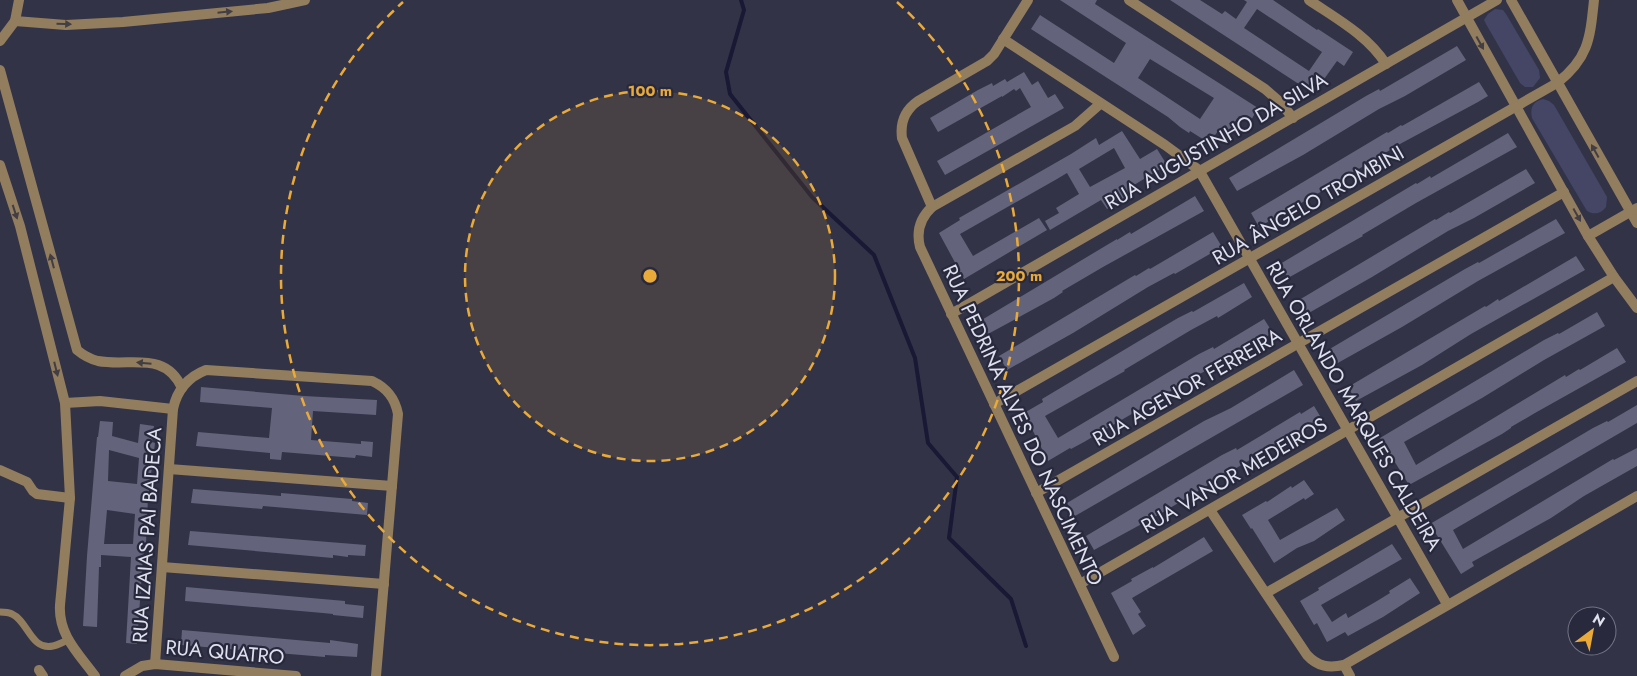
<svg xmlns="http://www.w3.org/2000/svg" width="1637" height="676" font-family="Jost,sans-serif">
  <rect width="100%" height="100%" fill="#323347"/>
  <!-- green -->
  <g fill="#454666">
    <path d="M1495,9L1503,10L1506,14L1539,70L1540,78L1533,87H1525L1520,83L1486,24L1484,20L1488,14Z"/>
    <path d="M1543,99L1549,101L1554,105L1607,197L1606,207C1601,214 1594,215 1587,211L1532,118C1530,108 1532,102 1543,99Z"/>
  </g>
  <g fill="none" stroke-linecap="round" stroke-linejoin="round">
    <!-- stream -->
    <path stroke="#191835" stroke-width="4" d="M741,0L744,10L726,72L730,94L812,197L874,255L915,358L928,443L957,477L949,538L1011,599L1026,646"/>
  </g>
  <!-- building -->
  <g fill="#63647b" fill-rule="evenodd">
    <path d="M1060,0H1097L1095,4L1258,108L1250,122L1239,116L1225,136L1218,131L1209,143L1190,131L1189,133L1180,127L1168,117L1031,29L1040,15L1114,63L1126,43ZM1150,59L1214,98L1200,119L1138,78Z"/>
    <path d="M1170,0H1200L1222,14L1225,11L1236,19L1247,2L1244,0H1273L1317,30L1318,29L1353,52L1344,66L1337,61L1322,82L1316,78L1308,90ZM1257,9L1322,52L1309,71L1244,28Z"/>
    <path d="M1457,46L1466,60L1405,96L1379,109L1303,155L1237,191L1229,178L1366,96L1379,89L1380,91Z"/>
    <path d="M1024,72L1032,85L1038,81L1048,98L1055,94L1064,108L945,175L937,161L1031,107L1020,88L1016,91L1014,89L1002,97V96L938,132L930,118L978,90L992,83L993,86L1005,79L1007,82Z"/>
    <path d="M1479,82L1488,96L1478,102L1400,144L1324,190L1259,227L1251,213L1387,132L1388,133L1401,125L1402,126Z"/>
    <path d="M1122,131L1140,159L1157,149L1167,165L1134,185L1137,190L1107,209L1101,200L1050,230L1045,221L1059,213L1056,208L1079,194L1067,173L1057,179L960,234L973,256L1039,218L1047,230L964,279L939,233L960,220L959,218L1071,154L1096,138L1099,145ZM1114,148L1125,168L1090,187L1079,169Z"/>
    <path d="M1508,133L1517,147L1416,203L1362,235L1363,236L1354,241L1288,278L1280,264L1416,183L1417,184L1430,176L1431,178Z"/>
    <path d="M1526,169L1535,183L1474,218L1448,231L1372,277L1307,314L1299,300L1435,219L1436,220L1449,212L1450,213Z"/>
    <path d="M1195,196L1204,211L1103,267L1062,291L1063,292L1054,298L988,334L980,321L1117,239V240L1130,232L1131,234Z"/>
    <path d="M1556,219L1565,233L1478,281L1402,327L1336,364L1328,350L1465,269L1478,262L1479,263Z"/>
    <path d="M1213,232L1222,247L1175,274L1174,273L1148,287L1073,333L1007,370L999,356L1135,275L1136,276L1149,268L1150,269Z"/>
    <path d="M1576,256L1585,270L1471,334L1422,365L1356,401L1348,387L1485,306L1486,307L1498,299L1499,301Z"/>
    <path d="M1244,283L1252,297L1218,318L1217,316L1191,330L1124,370L1125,371L1116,376L1045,416L1058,438L1199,354L1213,347L1214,349L1264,319L1273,333L1198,375L1084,442L1071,449L1070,448L1048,461L1024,413L1043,402L1042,399L1144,338L1178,318L1192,311L1193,312Z"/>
    <path d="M1597,312L1605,326L1544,360L1482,398L1404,442L1416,465L1565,375L1566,377L1579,369L1580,370L1617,348L1626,362L1535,413L1511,427V428L1502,434L1409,485L1380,438L1544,340L1558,333L1559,334Z"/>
    <path d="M1294,370L1303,385L1075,516L1067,503L1204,421L1231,408Z"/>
    <path d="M201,387L304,396L377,400L376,415L313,411L311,440L361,444V441L373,442L372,457L356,455L355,458L282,452L281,460L270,459V453L196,446L198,432L269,438L272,408L200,402Z"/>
    <path d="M1637,405V423L1453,530L1463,549L1613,459L1614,460L1637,448V466L1584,496L1551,518L1472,562L1474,566L1461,574L1430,524L1593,428L1607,421L1608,422Z"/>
    <path d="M1314,406L1323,421L1248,461L1160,514L1094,550L1086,536L1222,455L1236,448L1237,450L1300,412L1301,414Z"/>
    <path d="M100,421L113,422L112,436L138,443L140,424L154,426L152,442L155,443L148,498L146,543L143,557L137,644L126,643L131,557L101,555V567H99L97,627L83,626L87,556L97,437H98ZM109,450L139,458L137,484L108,481ZM107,510L135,514L133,544H104Z"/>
    <path d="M1304,480L1314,494L1305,500L1304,498L1268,520L1280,540L1337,508L1345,520L1314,541L1297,548L1274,563L1252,528L1251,529L1242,515L1266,501L1267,502L1291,486L1292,488Z"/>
    <path d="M193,489L281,496V493L352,499V501L368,503L367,515L263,506L262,509L191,503Z"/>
    <path d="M190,531L366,545L365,556L348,555V557L333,555V558L188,545Z"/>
    <path d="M1204,537L1213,551L1132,598L1141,612L1138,614L1146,626L1133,635L1111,593L1132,581L1131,579L1153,567V568Z"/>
    <path d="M1392,544L1402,559L1321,605L1332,622L1346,613L1348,618L1377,601L1390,593L1389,591L1410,578L1420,593L1383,617L1348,636L1345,632L1327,642L1317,623L1314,625L1300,601L1319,590L1318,588Z"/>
    <path d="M186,587L345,601V604L364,606L363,618L333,615V614L323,613L185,601Z"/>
    <path d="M182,630L330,643V640L358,644L357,657L325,655V657L181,645Z"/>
  </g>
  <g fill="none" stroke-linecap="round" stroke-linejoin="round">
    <!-- lane -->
    <path stroke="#927d5e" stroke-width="7" d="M0,612C3,612 8,612 12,614C28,621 31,651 53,646C58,645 63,642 68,640"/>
    <!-- street -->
    <g stroke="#927d5e" stroke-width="10">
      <path d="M1129,0L1265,89L1280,102L1293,118"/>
      <path d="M1309,0C1337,19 1367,35 1386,64"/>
      <path d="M1457,0L1588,236L1614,277L1637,308"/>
      <path d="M1511,0L1637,223"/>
      <path d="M15,21L66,25L123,22L268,8L305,0"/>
      <path d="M1003,39L1165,145L1199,170L1447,604"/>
      <path d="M0,41L15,21L19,0"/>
      <path d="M0,70L77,350C83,355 90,359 98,361C130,367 165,350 182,388"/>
      <path d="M1100,104L1075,126L932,207C920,218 916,231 920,247L1114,657"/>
      <path d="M0,165L20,226L65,403L70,498L60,605C58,635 79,654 95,676"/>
      <path d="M932,207L902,138C900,123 905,110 918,101L987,61L994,54L1028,0"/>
      <path d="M1588,236L1637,208"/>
      <path d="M951,314L1497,0"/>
      <path d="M65,403L100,401L173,409"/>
      <path d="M994,404L1557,83C1589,58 1590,38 1594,0"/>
      <path d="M169,469L392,486"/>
      <path d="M0,470L27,482L33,491L37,494L70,498"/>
      <path d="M1036,493L1564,192"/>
      <path d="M1210,510L1307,655C1318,667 1329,668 1344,665L1637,496"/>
      <path d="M162,567L384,584"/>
      <path d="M1080,584L1614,277"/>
      <path d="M1266,593L1637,381"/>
      <path d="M155,664L173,409C177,390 188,377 206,370L372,381C387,388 395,398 398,414L376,676"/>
      <path d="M1344,665L1350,676"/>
      <path d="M39,670L43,676"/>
      <path d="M125,676L142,666L155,664L296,676"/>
    </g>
  </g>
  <!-- one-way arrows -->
  <defs><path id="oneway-solid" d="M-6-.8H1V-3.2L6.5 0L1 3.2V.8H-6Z" transform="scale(1.25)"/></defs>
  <g fill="#423e44">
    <use href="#oneway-solid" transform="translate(225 12) rotate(-6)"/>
    <use href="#oneway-solid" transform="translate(64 24) rotate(2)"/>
    <use href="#oneway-solid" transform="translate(1480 43) rotate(61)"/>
    <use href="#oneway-solid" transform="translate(1595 151) rotate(-119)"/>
    <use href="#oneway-solid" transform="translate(15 212) rotate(72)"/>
    <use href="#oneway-solid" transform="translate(1577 215) rotate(61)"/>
    <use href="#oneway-solid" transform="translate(52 261) rotate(-105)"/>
    <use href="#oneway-solid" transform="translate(144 363) rotate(-175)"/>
    <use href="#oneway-solid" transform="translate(56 369) rotate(76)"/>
  </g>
  <!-- distance rings -->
  <circle cx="650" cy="276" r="185" fill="#eaaa39" fill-opacity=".12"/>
  <g fill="none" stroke="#eaaa39" stroke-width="2.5" stroke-dasharray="9 6">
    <circle cx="650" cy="276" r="185"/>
    <path d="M897 2A369 369 0 1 1 403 2"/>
  </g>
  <g text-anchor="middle" stroke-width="4.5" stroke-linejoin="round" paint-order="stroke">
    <!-- street labels -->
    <g font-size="20" fill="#e0e1ee" stroke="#28293c">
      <text transform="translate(1216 141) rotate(-30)" y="7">RUA AUGUSTINHO DA SILVA</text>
      <text transform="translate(1308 205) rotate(-30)" y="7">RUA ÂNGELO TROMBINI</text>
      <text transform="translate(1187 387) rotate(-30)" y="7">RUA AGENOR FERREIRA</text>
      <text transform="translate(1354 406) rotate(60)" y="7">RUA ORLANDO MARQUES CALDEIRA</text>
      <text transform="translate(1023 425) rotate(65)" y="7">RUA PEDRINA ALVES DO NASCIMENTO</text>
      <text transform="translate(1234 475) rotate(-30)" y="7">RUA VANOR MEDEIROS</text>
      <text transform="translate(147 535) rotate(-86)" y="7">RUA IZAIAS PAI BADECA</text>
      <text transform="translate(225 652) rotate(5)" y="7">RUA QUATRO</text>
    </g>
  </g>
  <circle cx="650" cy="276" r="8" fill="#eaaa39" stroke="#28293c" stroke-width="2.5"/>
  <g font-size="15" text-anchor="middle" font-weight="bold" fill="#eaaa39" stroke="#28293c" stroke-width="4.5" stroke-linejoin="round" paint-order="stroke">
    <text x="650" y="96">100 m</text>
    <text x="1019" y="281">200 m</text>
  </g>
  <!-- north arrow -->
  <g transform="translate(1592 631) rotate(32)"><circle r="24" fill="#28293c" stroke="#727383"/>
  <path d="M0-4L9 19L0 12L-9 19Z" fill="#eaaa39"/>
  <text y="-8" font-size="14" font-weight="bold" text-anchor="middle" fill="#e0e1ee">N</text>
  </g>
</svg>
